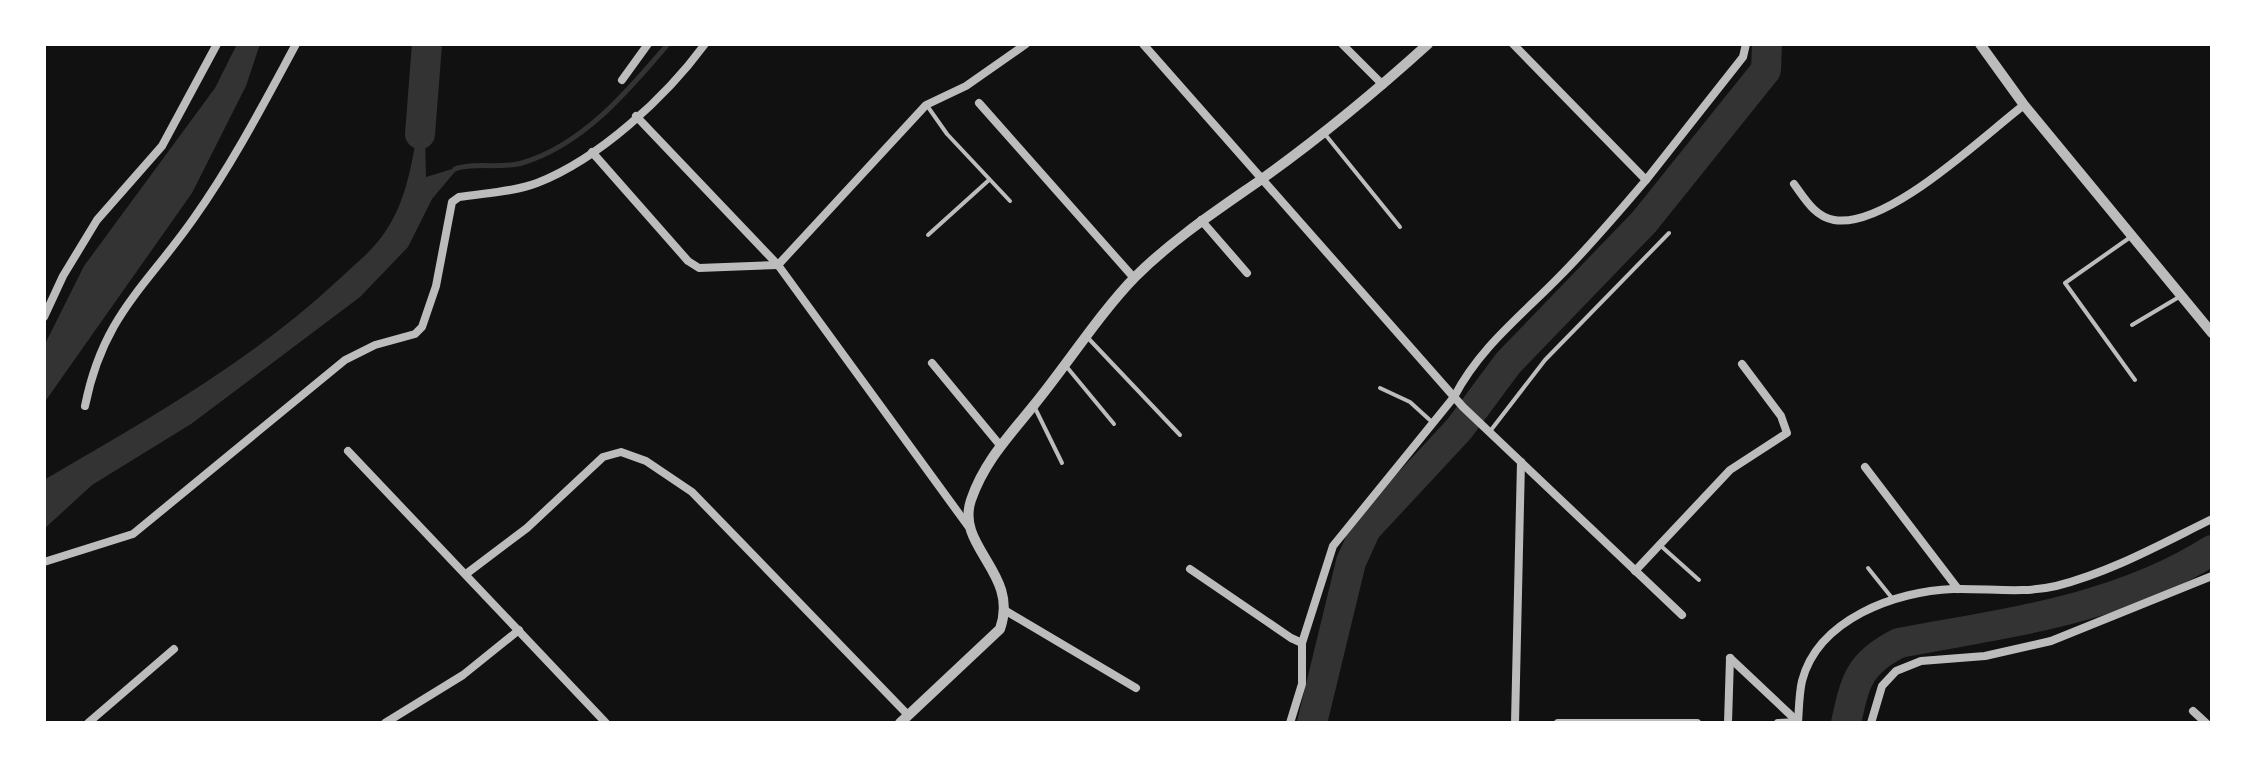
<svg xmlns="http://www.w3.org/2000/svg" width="2256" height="767" font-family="Inter,sans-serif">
  <rect width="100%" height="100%" fill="#111"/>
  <!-- water -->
  <g fill="#333">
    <path d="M237,44H260L246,86L192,193L44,403V346L84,266L215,88Z"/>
    <path d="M424,94L426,177L459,167L432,199L408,247L360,297L191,424L92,485L44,529V480C145,421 250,362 336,282C354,265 374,250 387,229C412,192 415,137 424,94Z"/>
  </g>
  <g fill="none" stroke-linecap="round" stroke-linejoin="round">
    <!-- stream -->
    <path stroke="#333" stroke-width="5" d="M455,169C472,162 501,169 522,163C583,145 628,91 668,44"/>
    <!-- river -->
    <g stroke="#333" stroke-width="30">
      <path d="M420,134L427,44"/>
      <path d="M1312,723L1351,562L1366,529L1459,429L1508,363L1644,222L1766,70L1767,44"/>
      <path d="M1846,723C1855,681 1859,663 1899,643C2005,623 2118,610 2212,550"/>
    </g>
    <!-- service -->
    <g stroke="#bcbcbc" stroke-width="4">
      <path d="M928,107L947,134L1010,201"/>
      <path d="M1324,133L1400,227"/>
      <path d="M928,235L989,180"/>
      <path d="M2132,236L2065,283L2135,380"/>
      <path d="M2132,325L2179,297"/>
      <path d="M1088,338L1180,435"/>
      <path d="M1066,366L1114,424"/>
      <path d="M1380,388L1410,402L1432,422"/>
      <path d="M1035,408L1062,463"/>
      <path d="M1491,430L1545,360L1669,233"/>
      <path d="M1661,546L1699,580"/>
      <path d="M1868,568L1892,598"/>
    </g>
    <!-- minor -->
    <g stroke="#bcbcbc" stroke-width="8">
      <path d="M1143,44L1463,407L1682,615"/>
      <path d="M1342,44L1383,85"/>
      <path d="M622,80L648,44"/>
      <path d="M979,103L1134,278"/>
      <path d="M636,116L778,265L968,526"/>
      <path d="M592,152L688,261L699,268L778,265L926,105L966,86L1026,44"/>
      <path d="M1646,180L1743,57L1746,44"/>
      <path d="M1794,184C1805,199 1815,217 1834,220C1887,229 1982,137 2024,105"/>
      <path d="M1201,220L1247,273"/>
      <path d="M44,317L63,276L97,220L162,146L217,44"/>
      <path d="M932,363L999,444"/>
      <path d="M85,406C103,316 145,288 194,218C233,163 264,103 296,44"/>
      <path d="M348,451L606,723"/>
      <path d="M1865,467L1958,589"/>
      <path d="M44,562L133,534L345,360L375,345L415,334L422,327L436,286L452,202L459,197C483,193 514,192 537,183C599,159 666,97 705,44"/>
      <path d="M1190,569L1291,638L1302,643"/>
      <path d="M1635,571L1730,470L1787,433L1781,416L1742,364"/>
      <path d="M466,574L527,528L603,457L621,452L646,461L692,492L908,715"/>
      <path d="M1006,611L1136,688"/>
      <path d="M1730,658L1798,722"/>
      <path d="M2193,711L2206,723"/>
      <path d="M88,723L174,649"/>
      <path d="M385,723L463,675L519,630"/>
      <path d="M1290,723L1302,684V643L1333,546L1454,397C1480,347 1521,316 1559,277C1590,246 1618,213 1646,180L1513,44"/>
      <path d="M1515,723L1521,462"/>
      <path d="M1558,723H1697"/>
      <path d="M1728,723L1730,658"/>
      <path d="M1778,723L1798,722"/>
      <path d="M1798,723C1799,709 1799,694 1802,681C1818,619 1896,591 1953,589C1988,588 2022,594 2056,586C2111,572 2161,544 2212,519"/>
      <path d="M1871,723L1882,686L1896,671L1921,661L1985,656L2051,641L2212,576"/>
    </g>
    <!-- tertiary -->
    <g stroke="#bcbcbc" stroke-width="10">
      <path d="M1980,44L2024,105L2212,333"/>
      <path d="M900,723L1000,629C1020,573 955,547 971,500C984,462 1009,436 1034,405C1066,366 1100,313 1135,277C1172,240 1216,211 1259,181C1318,139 1375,92 1428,44"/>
    </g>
  </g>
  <!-- border -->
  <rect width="2256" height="767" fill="none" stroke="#ffffff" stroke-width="92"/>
</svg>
